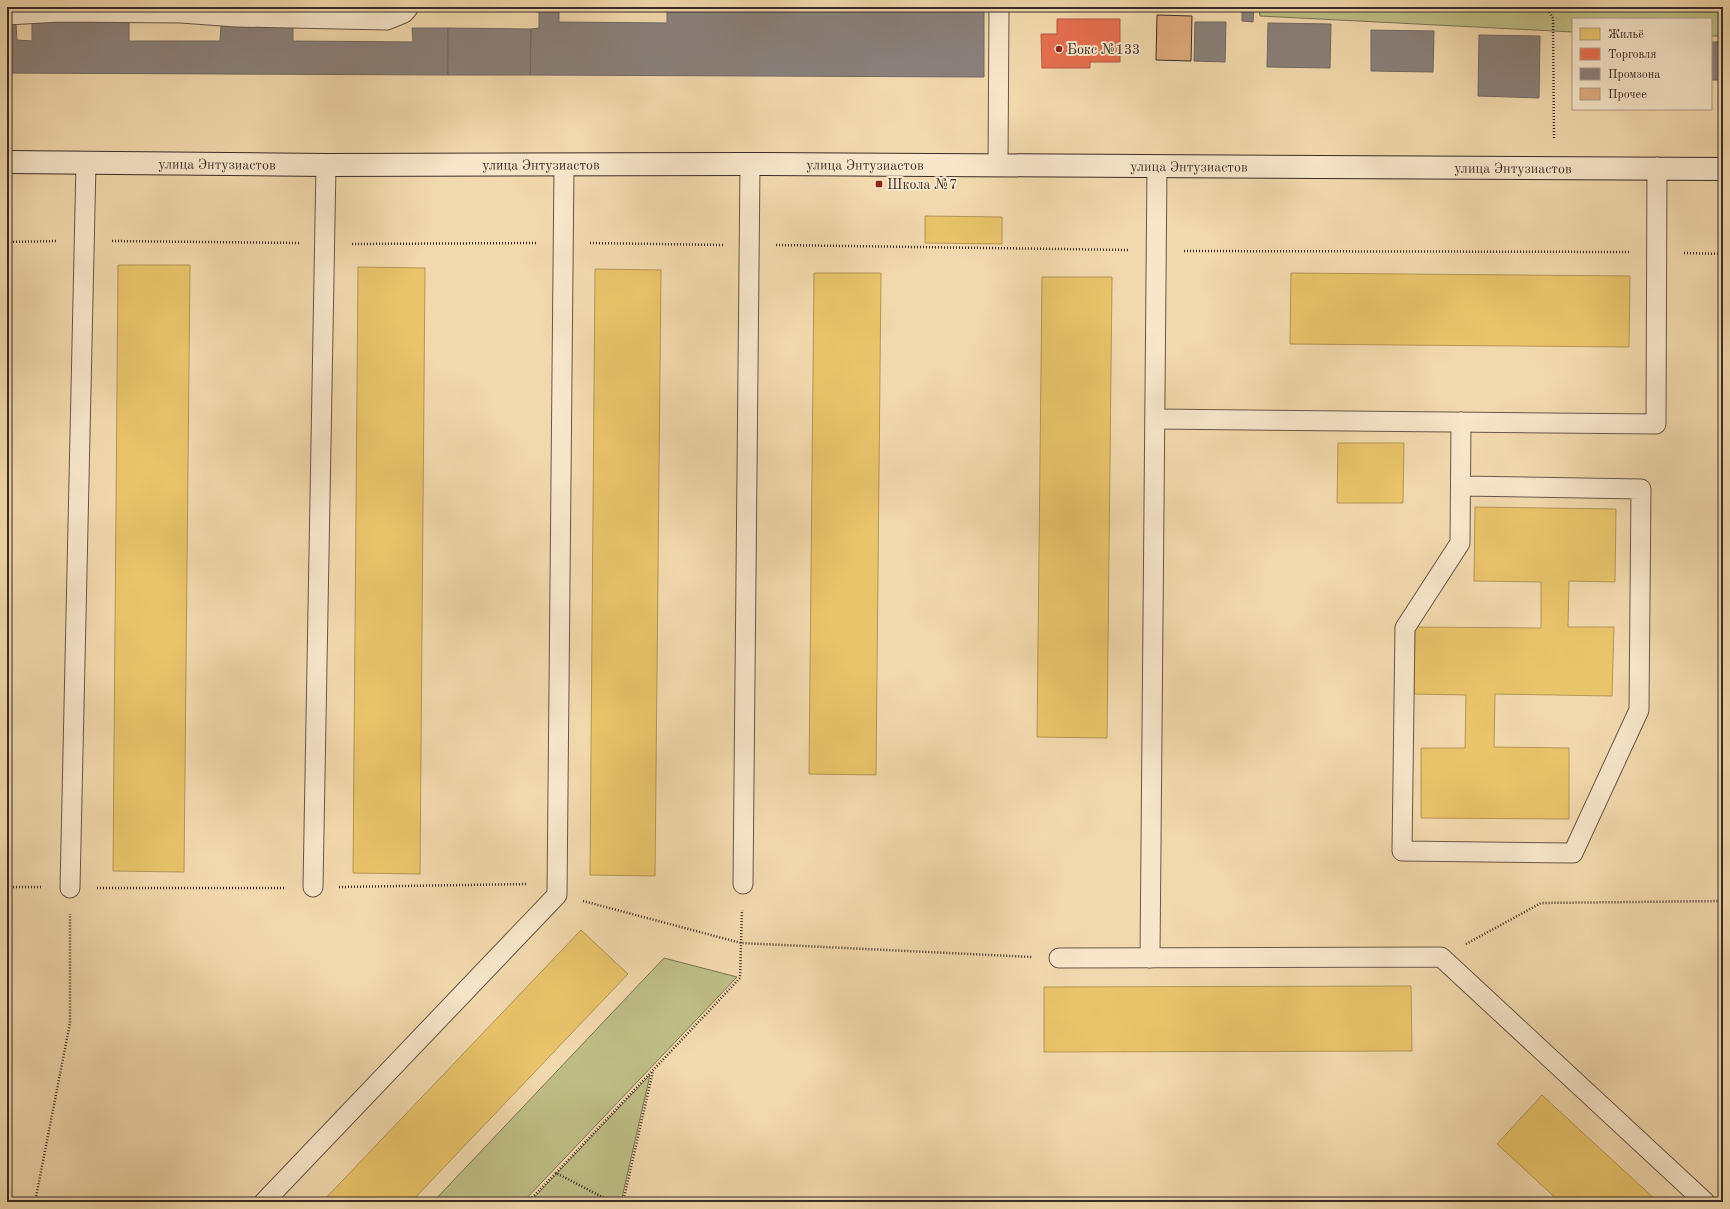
<svg xmlns="http://www.w3.org/2000/svg" width="1730" height="1209" font-family="'Old Standard TT',serif">
  <rect width="100%" height="100%" fill="#f2d9ad"/>
  <filter id="stains"><feTurbulence type="fractalNoise" baseFrequency=".005" numOctaves="4"/><feColorMatrix values="0 0 0 0 .2 0 0 0 0 .09 0 0 0 0 .02 0 0 0 .5 -.17"/></filter>
  <radialGradient id="worn" r=".72"><stop offset=".6" stop-color="#630" stop-opacity="0"/><stop offset="1" stop-color="#630" stop-opacity=".3"/></radialGradient>
  <!-- green -->
  <g fill="#bfbe86" stroke="#7c7556">
    <path d="M1259,7H1723V36H1711V19H1573V32L1260,16Z"/>
    <path d="M664,958L737,977L523,1202H433Z"/>
    <path d="M650,1075L621,1202H530Z"/>
  </g>
  <!-- homes -->
  <g fill="#e9c46a" stroke="#b49656">
    <path d="M925,216L1002,217V244L925,243Z"/>
    <path d="M118,265H190L184,872L113,871Z"/>
    <path d="M358,267L425,268L420,874L353,873Z"/>
    <path d="M595,269L661,270L655,876L590,875Z"/>
    <path d="M814,273H881L876,775L809,774Z"/>
    <path d="M1291,273L1630,276L1629,347L1290,344Z"/>
    <path d="M1042,277H1112L1107,738L1037,737Z"/>
    <path d="M1338,443H1404L1403,503H1337Z"/>
    <path d="M1475,507L1616,509L1615,582L1569,581L1568,627H1614L1612,696L1495,694L1494,747L1569,748V819L1421,818V748H1465L1466,695L1414,694L1415,627L1541,628V582L1474,581Z"/>
    <path d="M581,930L628,974L411,1202H322Z"/>
    <path d="M1411,986L1412,1051L1044,1052V987Z"/>
    <path d="M1542,1095L1569,1120L1658,1202H1560L1497,1144Z"/>
  </g>
  <!-- shops -->
  <path fill="#e76f51" stroke="#b35b44" d="M1057,19H1120V62H1090V68H1042L1041,34H1057Z"/>
  <!-- industry -->
  <g fill="#8a817c" stroke="#726862">
    <path d="M539,7H559V22L667,23V7H984V77L530,75L531,29L539,28Z"/>
    <path d="M1242,7H1254L1253,22L1242,21Z"/>
    <path d="M32,21L129,22V41H220L221,26H293V41L413,42L412,28H448V75L7,73V24H16L17,40L32,41Z"/>
    <path d="M1195,22H1226L1225,62L1194,61Z"/>
    <path d="M1268,23L1331,24L1330,68L1267,67Z"/>
    <path d="M448,28L531,29L530,75H448Z"/>
    <path d="M1371,30L1434,31L1433,72L1371,71Z"/>
    <path d="M1479,35L1540,36L1539,98L1478,96Z"/>
    <rect x="1711" y="42" width="12" height="38"/>
  </g>
  <!-- building -->
  <g fill="#e0aa7c" stroke="#392c26">
    <rect x="312" y="7" width="70" height="5"/>
    <path d="M1157,15L1192,16L1191,61L1156,60Z"/>
  </g>
  <g fill="none" stroke-linecap="round" stroke-linejoin="round">
    <!-- service casing -->
    <g stroke="#675748" stroke-width="21">
      <g id="service">
        <path d="M7,15L60,12L181,13L236,17L387,20L404,13L409,7"/>
        <path d="M998,166L999,7"/>
        <path d="M1155,419L1656,424L1657,167"/>
        <path d="M1461,486L1641,489L1639,710L1573,853L1402,851L1405,628L1460,543L1461,422"/>
        <path d="M743,884L750,164"/>
        <path d="M313,887L326,165"/>
        <path d="M70,888L86,163"/>
        <path d="M1059,958L1441,957L1705,1202"/>
        <path d="M1150,958L1157,167"/>
        <path d="M264,1202L557,895L564,165"/>
      </g>
    </g>
    <!-- secondary casing -->
    <g stroke="#392c26" stroke-width="24">
      <g id="secondary">
        <path id="s1" d="M7,162L326,165L750,164L1723,169"/>
      </g>
    </g>
    <!-- path -->
    <g stroke="#392c26" stroke-width="2.5" stroke-dasharray="1 2" stroke-linecap="butt">
      <path d="M1546,7L1553,18L1554,139"/>
      <path d="M112,241L299,243"/>
      <path d="M7,242L57,241"/>
      <path d="M590,243L723,245"/>
      <path d="M352,244L537,243"/>
      <path d="M776,245L1129,250"/>
      <path d="M1184,251L1631,252"/>
      <path d="M1684,253L1723,254"/>
      <path d="M7,887H42"/>
      <path d="M339,887L528,884"/>
      <path d="M97,888H286"/>
      <path d="M583,901L741,943L1032,957"/>
      <path d="M1466,944L1541,903L1723,901"/>
      <path d="M556,1173L740,978L742,910"/>
      <path d="M35,1202L70,1023V914"/>
      <path d="M528,1202L556,1173L612,1202"/>
      <path d="M623,1202L653,1071"/>
    </g>
    <!-- service -->
    <use href="#service" stroke="#f7e6ca" stroke-width="19"/>
    <!-- secondary -->
    <use href="#secondary" stroke="#f7e6ca" stroke-width="22"/>
  </g>
  <!-- markers -->
  <g fill="#8f2418" stroke="#f7e6ca" stroke-width="1.5">
    <circle cx="1059" cy="49" r="4"/>
    <rect x="875" y="180" width="8" height="8" rx="2"/>
  </g>
  <g text-anchor="middle" stroke-width="4" stroke-linejoin="round" paint-order="stroke">
    <!-- poi labels -->
    <g font-size="14" fill="#392c26" stroke="#f7e6ca" text-anchor="start">
      <text x="1067" y="54">Бокс №133</text>
      <text x="887" y="189">Школа №7</text>
    </g>
    <!-- street labels -->
    <g font-size="14" fill="#392c26" stroke="#f7e6ca">
      <text dy="5" stroke="none"><textPath href="#s1" startOffset="210">улица Энтузиастов</textPath></text>
      <text dy="5" stroke="none"><textPath href="#s1" startOffset="534">улица Энтузиастов</textPath></text>
      <text dy="5" stroke="none"><textPath href="#s1" startOffset="858">улица Энтузиастов</textPath></text>
      <text dy="5" stroke="none"><textPath href="#s1" startOffset="1182">улица Энтузиастов</textPath></text>
      <text dy="5" stroke="none"><textPath href="#s1" startOffset="1506">улица Энтузиастов</textPath></text>
    </g>
  </g>
  <!-- margin -->
  <rect width="1730" height="1209" fill="none" stroke="#f2d9ad" stroke-width="24"/>
  <rect x="8" y="8" width="1714" height="1193" fill="none" stroke="#392c26" stroke-width="2"/>
  <rect x="12" y="12" width="1706" height="1185" fill="none" stroke="#392c26"/>
  <!-- legend -->
  <rect x="1572" y="18" width="140" height="92" fill="#f7e6ca" stroke="#ab9c88"/>
  <rect x="1580" y="28" width="20" height="12" fill="#e9c46a" stroke="#ab9c88"/>
  <text x="1608" y="38" font-size="12" fill="#392c26">Жильё</text>
  <rect x="1580" y="48" width="20" height="12" fill="#e76f51" stroke="#ab9c88"/>
  <text x="1608" y="58" font-size="12" fill="#392c26">Торговля</text>
  <rect x="1580" y="68" width="20" height="12" fill="#8a817c" stroke="#ab9c88"/>
  <text x="1608" y="78" font-size="12" fill="#392c26">Промзона</text>
  <rect x="1580" y="88" width="20" height="12" fill="#e0aa7c" stroke="#ab9c88"/>
  <text x="1608" y="98" font-size="12" fill="#392c26">Прочее</text>
  <rect width="100%" height="100%" filter="url(#stains)"/>
  <rect width="100%" height="100%" fill="url(#worn)"/>
</svg>
